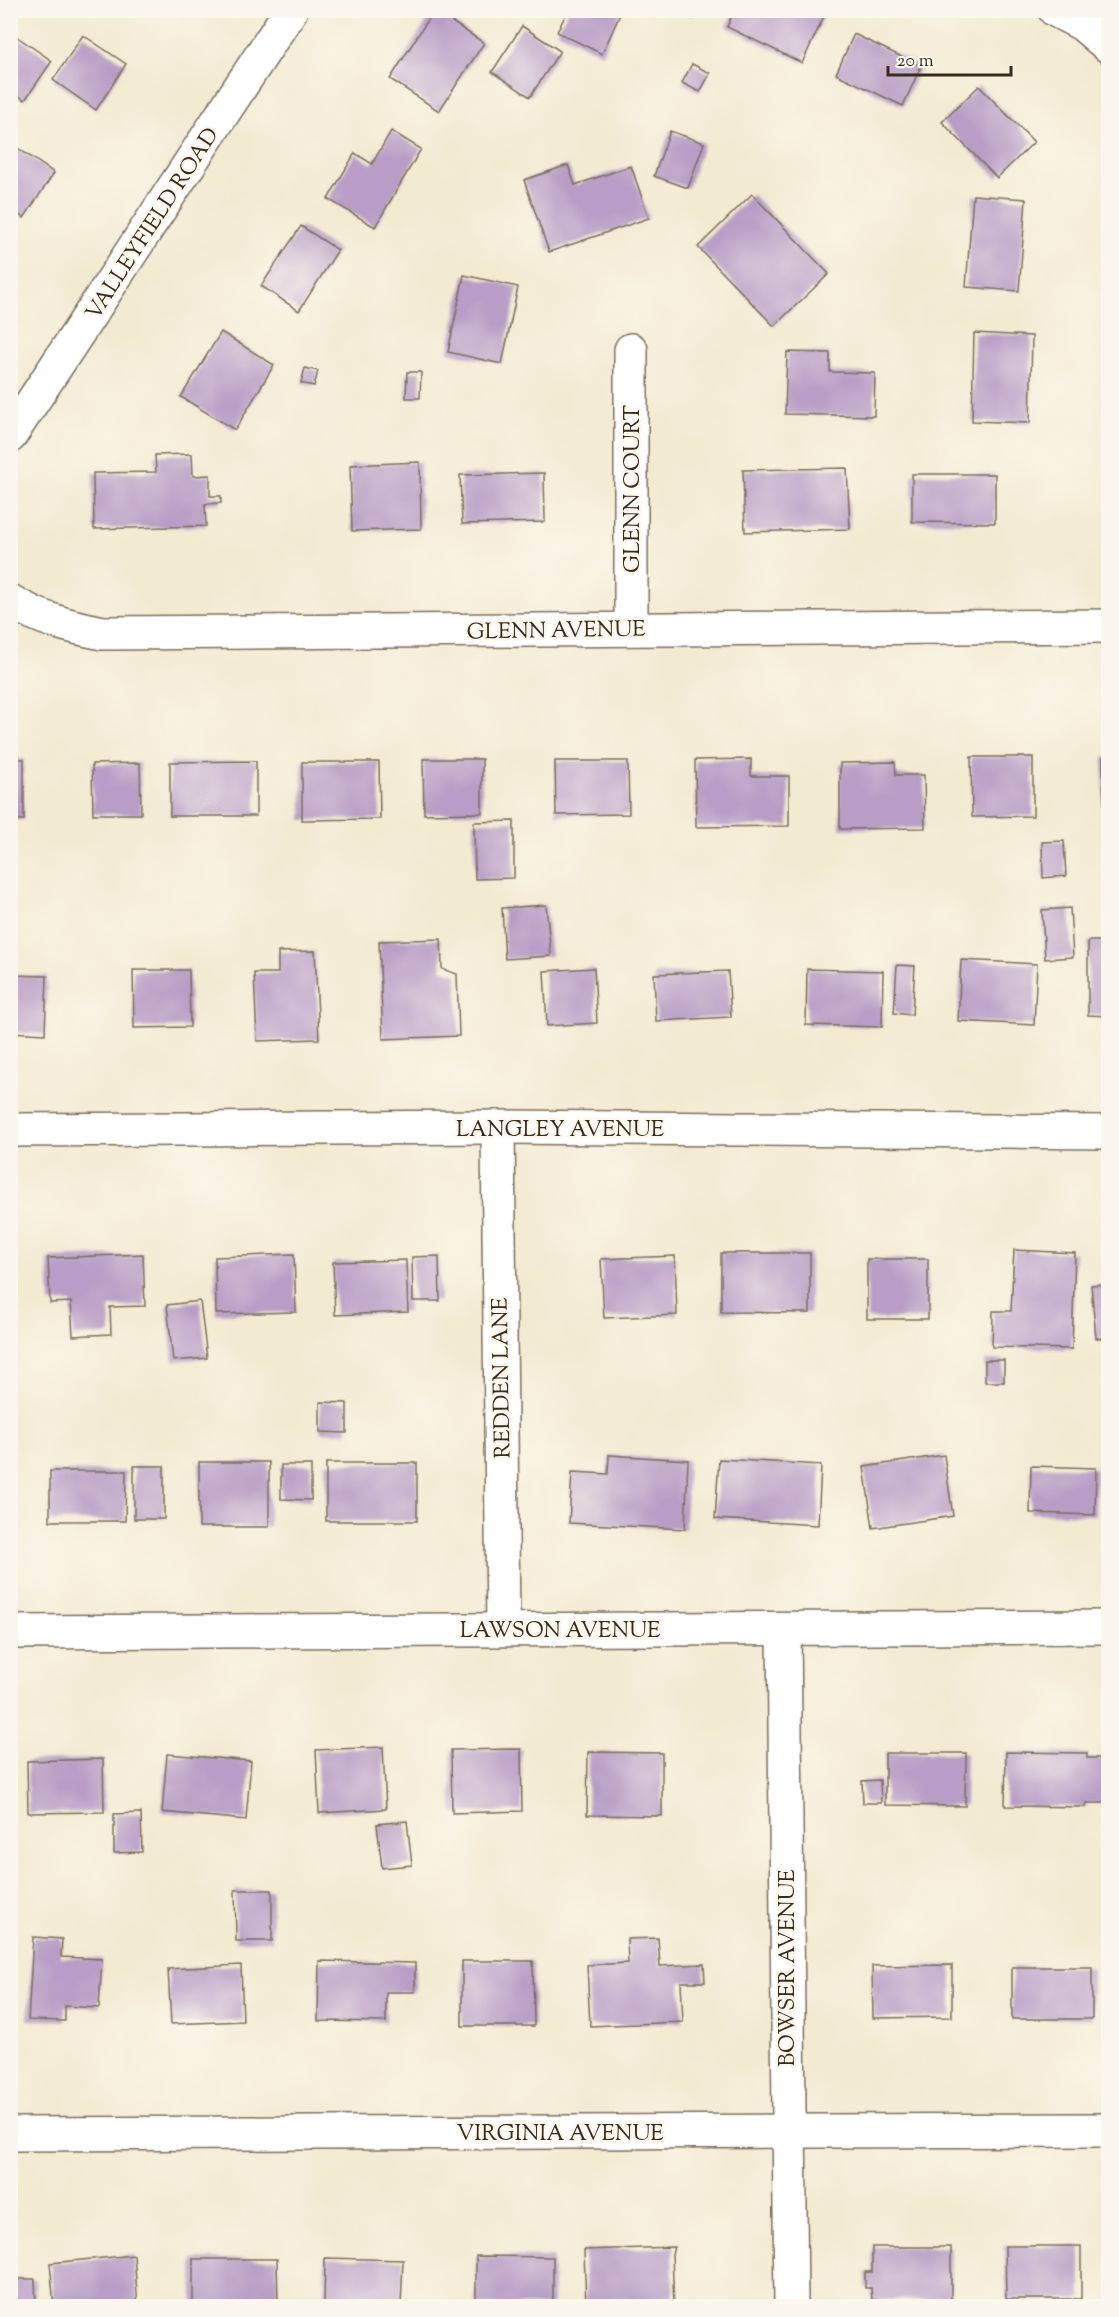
<svg xmlns="http://www.w3.org/2000/svg" width="1119" height="2317" font-family="'Sorts Mill Goudy',serif">
  <rect width="100%" height="100%" fill="#fbf7ec"/>
  <filter id="ink" filterUnits="userSpaceOnUse"><feTurbulence type="fractalNoise" baseFrequency=".0167" numOctaves="2"/><feDisplacementMap in="SourceGraphic" scale="12" xChannelSelector="R" yChannelSelector="G"/><feConvolveMatrix kernelMatrix="1 2 1 2 8 2 1 2 1" color-interpolation-filters="sRGB"/></filter>
  <filter id="wash" filterUnits="userSpaceOnUse"><feTurbulence type="fractalNoise" baseFrequency=".008" numOctaves="4" result="noise"/><feDisplacementMap in="SourceGraphic" scale="24" xChannelSelector="R" yChannelSelector="G"/><feGaussianBlur stdDeviation="1.35" result="paint"/><feColorMatrix in="noise" values="0 0 0 0 0 0 0 0 0 0 0 0 0 0 0 0 0 1.4 0 .05"/><feComposite in="paint" operator="in"/></filter>
  <g filter="url(#wash)">
    <rect width="100%" height="100%" fill="#f3ead2"/>
    <g id="blocks">
      <!-- building -->
      <g fill="#b89ec6">
        <path d="M434,10L484,43L439,111L390,79Z"/>
        <path d="M568,10H622L602,54L557,32Z"/>
        <path d="M679,10H695L692,16Z"/>
        <path d="M734,10H822L826,12L802,63L727,27Z"/>
        <path d="M522,26L560,51L530,97L492,72Z"/>
        <path d="M10,32L52,61L25,100L10,90Z"/>
        <path d="M854,34L921,66L903,106L836,74Z"/>
        <path d="M83,35L126,64L96,110L53,80Z"/>
        <path d="M692,64L710,73L700,92L682,83Z"/>
        <path d="M979,86L1034,142L997,178L942,122Z"/>
        <path d="M391,131L421,149L375,227L328,199L355,153L372,164Z"/>
        <path d="M670,131L704,143L688,188L654,176Z"/>
        <path d="M12,144L54,173L24,218L10,209V147Z"/>
        <path d="M568,165L575,185L631,166L649,218L549,252L524,180Z"/>
        <path d="M752,194L829,274L774,326L698,247Z"/>
        <path d="M973,195L1026,199L1019,291L966,287Z"/>
        <path d="M301,226L338,250L299,311L261,286Z"/>
        <path d="M464,275L518,287L502,364L448,352Z"/>
        <path d="M221,332L274,365L235,430L181,397Z"/>
        <path d="M974,333L1032,336L1030,423L972,421Z"/>
        <path d="M787,352L830,353V372L875,373L874,416L785,414Z"/>
        <path d="M305,368L318,371L314,386L301,383Z"/>
        <path d="M407,372H421L420,398H406Z"/>
        <path d="M192,454L193,476L210,475V496H221V503L205,504L206,526L94,529L93,473L156,472L155,455Z"/>
        <path d="M420,462L421,529L352,531L350,465Z"/>
        <path d="M847,468L850,529L745,532L743,470Z"/>
        <path d="M544,473L545,522L462,524L460,475Z"/>
        <path d="M912,474H995V523L912,522Z"/>
        <path d="M971,757H1033V816L972,817Z"/>
        <path d="M1103,757H1108V820H1104Z"/>
        <rect x="10" y="759" width="14" height="61"/>
        <path d="M423,759H482V813L424,814Z"/>
        <path d="M751,759V776H789V826L696,827L695,760Z"/>
        <path d="M256,761V816H170V762Z"/>
        <path d="M555,761H628L629,814L556,815Z"/>
        <path d="M302,762H379L380,819L302,820Z"/>
        <path d="M895,762L896,775H924L925,828L840,829V763Z"/>
        <path d="M140,763L141,814H93L92,764Z"/>
        <path d="M514,821V878L475,879L474,822Z"/>
        <path d="M1064,841L1066,876L1043,878L1042,842Z"/>
        <path d="M546,905L551,956L505,959L502,908Z"/>
        <path d="M1070,908L1073,957L1045,959L1042,910Z"/>
        <path d="M441,939L442,969L457,974L459,1036L383,1039L379,941Z"/>
        <path d="M1088,941H1108V1016L1088,1015Z"/>
        <path d="M315,951L319,1039L257,1041L254,973H278V952Z"/>
        <path d="M961,960L1037,964L1034,1025L958,1021Z"/>
        <path d="M897,965L915,966L912,1015L894,1013Z"/>
        <path d="M594,968L597,1023L547,1026L544,971Z"/>
        <path d="M807,969L883,971L882,1027L806,1025Z"/>
        <path d="M133,970H189L190,1027L134,1028Z"/>
        <path d="M728,971L731,1017L656,1021L654,974Z"/>
        <path d="M10,975L47,976L45,1034L10,1032Z"/>
        <path d="M1014,1250L1075,1253L1072,1349L992,1347L993,1311H1011Z"/>
        <path d="M721,1253H810V1313L721,1312Z"/>
        <path d="M143,1254L145,1306L110,1307L111,1334L73,1336L71,1302L50,1303L48,1258Z"/>
        <path d="M294,1254L296,1312L216,1314L215,1257Z"/>
        <path d="M439,1256L440,1301H413L412,1257Z"/>
        <path d="M675,1256L677,1315L604,1318L601,1259Z"/>
        <rect x="867" y="1259" width="61" height="60"/>
        <path d="M406,1260L408,1312L335,1315L333,1262Z"/>
        <path d="M1108,1284V1338H1096L1091,1285Z"/>
        <path d="M200,1301L207,1358L173,1361L167,1305Z"/>
        <rect x="985" y="1360" width="19" height="22"/>
        <path d="M320,1402L347,1403V1433L320,1432Z"/>
        <path d="M609,1455L688,1460L685,1529L569,1523L572,1472L608,1474Z"/>
        <path d="M944,1455L953,1516L873,1528L864,1467Z"/>
        <path d="M719,1459L821,1465L818,1525L715,1519Z"/>
        <rect x="199" y="1462" width="70" height="65"/>
        <rect x="326" y="1463" width="91" height="58"/>
        <path d="M281,1465H311V1500L281,1499Z"/>
        <rect x="134" y="1466" width="30" height="53"/>
        <path d="M1031,1466L1096,1468L1095,1515L1030,1513Z"/>
        <path d="M50,1471H126L125,1521H50Z"/>
        <path d="M383,1747L386,1809L319,1813L316,1750Z"/>
        <path d="M521,1749L522,1811L452,1813L451,1750Z"/>
        <path d="M588,1752L662,1753V1816L587,1815Z"/>
        <path d="M1006,1752L1087,1753V1758H1108V1803H1087L1086,1807L1005,1806Z"/>
        <path d="M885,1753H966L965,1806L885,1805Z"/>
        <path d="M167,1754L251,1761L246,1820L162,1812Z"/>
        <path d="M103,1759L104,1812L28,1813L27,1761Z"/>
        <path d="M880,1780L881,1803H863L862,1781Z"/>
        <path d="M141,1813L142,1852L114,1853V1814Z"/>
        <path d="M407,1821L412,1865L382,1868L377,1824Z"/>
        <path d="M235,1890H272V1941H236Z"/>
        <path d="M33,1937L62,1939L61,1957L102,1959L99,2008L65,2006V2021L28,2020Z"/>
        <path d="M658,1938L660,1966L704,1964L705,1982H681L683,2022L590,2026L587,1965L628,1963L627,1939Z"/>
        <path d="M319,1961L415,1963V1992H386V2022L318,2021Z"/>
        <path d="M462,1961H533L534,2026H462Z"/>
        <path d="M241,1965L243,2021L171,2024L168,1969Z"/>
        <path d="M952,1965V2017L873,2018L872,1966Z"/>
        <rect x="1012" y="1967" width="80" height="52"/>
        <path d="M1005,2246H1081V2299H1006Z"/>
        <path d="M674,2247L672,2254L674,2306H586L584,2250Z"/>
        <path d="M872,2247H951V2300H872L871,2288H865V2272H872Z"/>
        <path d="M134,2255L138,2306H54L50,2263Z"/>
        <path d="M476,2256L553,2257V2306H476Z"/>
        <path d="M325,2258L403,2260L401,2306H324Z"/>
        <path d="M193,2259H277L278,2306H193Z"/>
        <path d="M10,2279H35L36,2306H10Z"/>
      </g>
    </g>
  </g>
  <g filter="url(#ink)">
    <use href="#blocks" fill-opacity="0" stroke="#7b6d5d" stroke-width="1.5"/>
    <g fill="none" stroke-linecap="round" stroke-linejoin="round">
      <!-- minor casing -->
      <g stroke="#7b6d5d" stroke-width="36">
        <g id="minor">
          <path d="M1055,10L1082,24L1108,46"/>
          <path d="M10,601C42,620 68,626 103,633L1108,626"/>
          <path d="M631,628V350"/>
          <path d="M498,1127L503,1629"/>
          <path d="M10,1130L498,1127L1108,1132"/>
          <path d="M784,1629L791,2306"/>
          <path d="M10,1632L1108,1627"/>
          <path d="M10,2134L1108,2130"/>
        </g>
      </g>
      <!-- tertiary casing -->
      <g stroke="#7b6d5d" stroke-width="36">
        <path id="tertiary" d="M10,436L291,10"/>
      </g>
      <!-- minor -->
      <use href="#minor" stroke="#fff" stroke-width="33"/>
      <!-- tertiary -->
      <use href="#tertiary" stroke="#fff" stroke-width="33"/>
    </g>
  </g>
  <g text-anchor="middle" stroke-width="5" stroke-linejoin="round" paint-order="stroke">
    <!-- street labels -->
    <g font-size="22" fill="#3b2a1e" stroke="#fbf7ec">
      <text transform="translate(151 223) rotate(-57)" y="8">VALLEYFIELD ROAD</text>
      <text transform="translate(631 489) rotate(-90)" y="8">GLENN COURT</text>
      <text transform="translate(556 629) rotate(-1)" y="8">GLENN AVENUE</text>
      <text x="560" y="1136">LANGLEY AVENUE</text>
      <text transform="translate(500 1378) rotate(-91)" y="8">REDDEN LANE</text>
      <text x="560" y="1637">LAWSON AVENUE</text>
      <text transform="translate(786 1968) rotate(-90)" y="8">BOWSER AVENUE</text>
      <text x="560" y="2140">VIRGINIA AVENUE</text>
    </g>
  </g>
  <!-- margin -->
  <rect width="1119" height="2317" fill="none" stroke="#fbf7ec" stroke-width="36"/>
  <!-- scale -->
  <path d="M888 66v9h123v-9" fill="none" stroke="#3b2a1e" stroke-width="3"/>
  <text x="897" y="66" font-size="18" fill="#3b2a1e" stroke="#fbf7ec" stroke-width="4.5" paint-order="stroke">20 m</text>
</svg>
